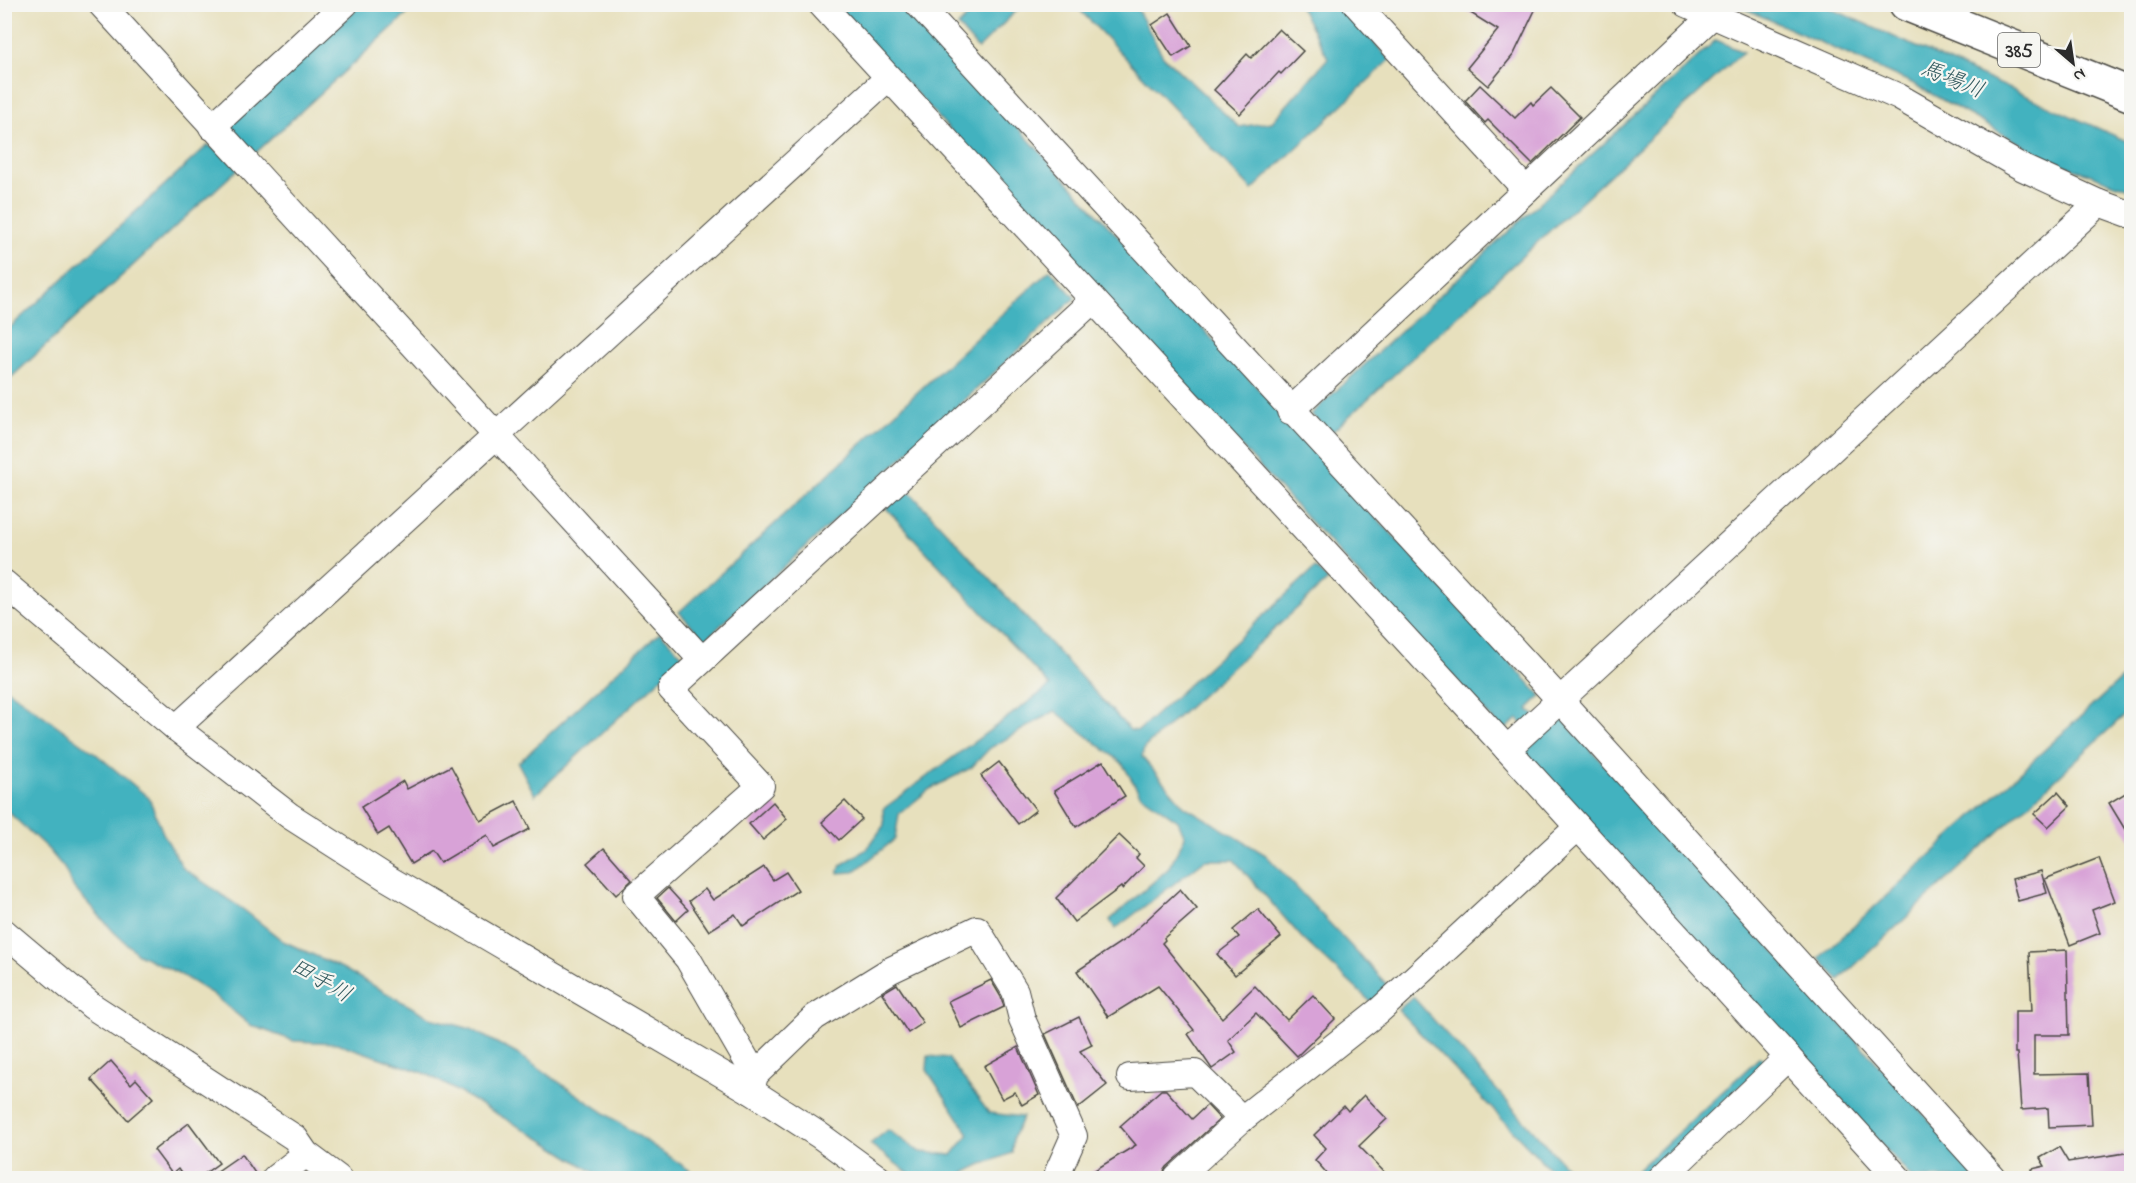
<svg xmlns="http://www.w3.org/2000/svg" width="2136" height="1183" font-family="'Indie Flower','Klee One',sans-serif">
  <rect width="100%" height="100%" fill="#f6f6f2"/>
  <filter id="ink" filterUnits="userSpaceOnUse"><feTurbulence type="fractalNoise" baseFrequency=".0167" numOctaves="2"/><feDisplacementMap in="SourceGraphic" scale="12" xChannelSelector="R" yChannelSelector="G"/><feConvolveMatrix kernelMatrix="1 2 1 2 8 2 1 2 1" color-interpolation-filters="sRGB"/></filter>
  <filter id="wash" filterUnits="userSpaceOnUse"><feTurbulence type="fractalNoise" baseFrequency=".008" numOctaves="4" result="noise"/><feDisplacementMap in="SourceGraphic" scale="24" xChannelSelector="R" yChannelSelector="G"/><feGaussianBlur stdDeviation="1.35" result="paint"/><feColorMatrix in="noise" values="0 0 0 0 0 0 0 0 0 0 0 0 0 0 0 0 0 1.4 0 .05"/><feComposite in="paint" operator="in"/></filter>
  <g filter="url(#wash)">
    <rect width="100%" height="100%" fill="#e7e0bd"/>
    <!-- water -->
    <g fill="#43b2bf" stroke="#376e75" stroke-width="1.5">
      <path d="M361,5H417L251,157L229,126Z"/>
      <path d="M835,5H905L1541,696L1528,709L1548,731L1562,718L1982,1178H1912L1524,753L1537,740L1518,719L1503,731Z"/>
      <path d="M979,5H1022L978,49L958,26Z"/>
      <path d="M1075,5H1135L1163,56L1239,127L1272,122L1328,58L1299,5H1340L1390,60L1252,190Z"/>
      <path d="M1736,5H1823L2131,143V190L2046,158L1912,83Z"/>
      <path d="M1716,40L1743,52L1330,434L1311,414Z"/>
      <path d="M208,145L224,155L238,169L5,383V332Z"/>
      <path d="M1050,270L1075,298L705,640L679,612Z"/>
      <path d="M907,489L1130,730L1138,731L1315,568L1328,580L1144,748L1142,757L1184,806L1266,855L1390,988L1373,1004L1303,939L1234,860H1205L1115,929L1110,920L1168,869L1185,837L1178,821L1140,794L1122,763L1055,711L990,748L971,768L930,789L899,814L895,839L854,872L838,873L841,865L867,849L884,825L883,809L1050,686L886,508Z"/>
      <path d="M660,632L684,657L535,795L518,763Z"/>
      <path d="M2131,670V709L1839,980L1819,958Z"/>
      <path d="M5,688L95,753L149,798L163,833L183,868L244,910L283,941L342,968L431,1018L471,1029L517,1054L701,1178H603L541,1139L427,1074L337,1043L294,1041L250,1025L211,993L178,973L138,954L114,932L74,888L64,868L48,849L5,809Z"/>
      <path d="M1413,997L1576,1178H1558L1398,1010Z"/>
      <path d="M928,1056L948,1058L989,1113L1023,1117L1013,1137L1012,1153L980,1165L954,1178H915L870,1144L888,1130L920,1152L952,1155L969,1134L927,1070Z"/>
      <path d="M1760,1057L1767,1062L1641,1178H1629Z"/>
    </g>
    <g id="blocks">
      <!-- building -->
      <g fill="#d8a2d7">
        <path d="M1456,4H1538L1514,54L1488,86L1467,68L1498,30Z"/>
        <path d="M1170,13L1191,46L1173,57L1152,25Z"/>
        <path d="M1279,29L1303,51L1281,74L1279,72L1240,114L1214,90L1247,54L1251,58Z"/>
        <path d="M1480,85L1515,118L1531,102L1533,105L1551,88L1580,117L1532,164L1488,120L1485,123L1465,101Z"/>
        <path d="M1103,761L1125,796L1076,827L1054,791Z"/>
        <path d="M999,762L1036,810L1018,824L981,776Z"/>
        <path d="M451,766L480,820L516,801L530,829L494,848L487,835L440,863L432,851L411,864L389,828L378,835L361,807L403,781L407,789Z"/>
        <path d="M2132,789V841L2109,803Z"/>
        <path d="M2058,792L2070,806L2048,827L2034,814Z"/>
        <path d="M845,801L862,819L839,840L822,822Z"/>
        <path d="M773,802L787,819L763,840L749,824Z"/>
        <path d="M1119,835L1139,854L1136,858L1144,866L1122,889L1121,887L1074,922L1056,898Z"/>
        <path d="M604,848L632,880L616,895L587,863Z"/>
        <path d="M2099,858L2115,901L2092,910L2100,933L2070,945L2045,879Z"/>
        <path d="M764,867L773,880L786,872L798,890L743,926L735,914L709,931L689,901L705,889L713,900Z"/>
        <path d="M2041,871L2047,893L2018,901L2012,879Z"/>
        <path d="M668,888L688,910L676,921L657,898Z"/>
        <path d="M1180,889L1197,909L1164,938L1165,940L1162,943L1222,1018L1255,986L1287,1020L1313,995L1335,1019L1297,1056L1256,1013L1228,1040L1236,1052L1212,1069L1188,1034L1194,1030L1158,986L1108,1017L1077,971L1127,938Z"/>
        <path d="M1258,909L1281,937L1235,975L1217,954L1239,937L1233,930Z"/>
        <path d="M2067,950L2069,1035H2034V1074L2089,1073L2092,1125L2049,1127L2048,1108L2021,1110L2017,1053H2015V1011H2032L2029,952Z"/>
        <path d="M991,980L1001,997L1004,1007L961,1028L948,1001Z"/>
        <path d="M897,984L923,1023L908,1033L882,993Z"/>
        <path d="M1079,1017L1092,1045L1080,1051L1107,1085L1078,1108L1045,1034Z"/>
        <path d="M1018,1047L1039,1095L1022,1105L1015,1092L1002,1099L984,1066Z"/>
        <path d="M111,1061L131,1084L136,1079L153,1098L128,1120L91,1079Z"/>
        <path d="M1161,1090H1166L1192,1119L1207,1105L1220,1119L1167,1167L1159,1179H1080L1136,1145L1120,1126Z"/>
        <path d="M1364,1095L1387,1119L1359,1146L1391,1179H1332L1315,1160L1326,1148L1314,1135L1344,1106L1348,1111Z"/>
        <path d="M189,1123L219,1163L197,1179H185L178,1169L172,1174L154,1150Z"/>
        <path d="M2059,1147L2068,1162L2132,1152V1179H2033L2032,1169L2045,1166L2040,1158Z"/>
        <path d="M242,1154L259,1179H206Z"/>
      </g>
    </g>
  </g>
  <g filter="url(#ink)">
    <use href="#blocks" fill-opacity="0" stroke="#474641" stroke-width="1.5"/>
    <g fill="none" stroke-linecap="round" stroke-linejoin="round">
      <!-- street casing -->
      <g stroke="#474641" stroke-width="28">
        <g id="street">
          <path d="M101,4L702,660"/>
          <path d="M821,4L1507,749L1898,1178"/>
          <path d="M918,4L1560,700L1993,1178"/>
          <path d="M1356,4L1526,190"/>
          <path d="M1687,4L1899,97L2023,168L2099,203L2132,215"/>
          <path d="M212,127L345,4"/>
          <path d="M1290,411L1713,15"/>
          <path d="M4,583L176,728L290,816L387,878L751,1091L819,1135L878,1178"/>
          <path d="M176,728L888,78"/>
          <path d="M1507,749L2099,203"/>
          <path d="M4,932L92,1006L295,1138L306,1154L338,1178"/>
          <path d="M755,1075L688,959L636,896L761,786L671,689L1092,301"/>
          <path d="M1130,1077L1195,1073L1242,1119L1177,1178"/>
          <path d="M751,1091L755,1075L815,1017L891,970L977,929L1015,991L1022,1019L1074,1136L1058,1172L1062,1178"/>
          <path d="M1242,1119L1380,1010L1578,827"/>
          <path d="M275,1178L306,1154"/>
          <path d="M1662,1178L1788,1057"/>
        </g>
      </g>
      <!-- highway casing -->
      <g stroke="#474641" stroke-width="36">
        <path id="highway" d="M1906,4L2132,95"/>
      </g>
      <!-- street -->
      <use href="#street" stroke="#fff" stroke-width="26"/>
      <!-- highway -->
      <use href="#highway" stroke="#fff" stroke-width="33"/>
    </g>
  </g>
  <g text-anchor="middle" stroke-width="4.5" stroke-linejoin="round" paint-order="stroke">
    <!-- shield labels -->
    <rect fill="#f6f6f2" stroke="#686867" stroke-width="1.5" x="1998" y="33" width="42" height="34" rx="4.5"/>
    <g font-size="20" font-weight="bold" fill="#2b2b2b">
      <text x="2019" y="57">385</text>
    </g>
    <!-- water labels -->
    <g font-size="22" font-style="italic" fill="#335a5f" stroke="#f6f6f2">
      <text transform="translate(1953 78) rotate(22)" y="8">馬場川</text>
      <text transform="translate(322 979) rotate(30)" y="8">田手川</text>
    </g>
  </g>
  <!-- margin -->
  <rect width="2136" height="1183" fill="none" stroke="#f6f6f2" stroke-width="24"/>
  <!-- north arrow -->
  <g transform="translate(2073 63) rotate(151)" stroke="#f6f6f2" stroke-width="4.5" paint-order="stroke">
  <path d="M0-4.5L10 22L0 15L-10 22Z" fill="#2b2b2b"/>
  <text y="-9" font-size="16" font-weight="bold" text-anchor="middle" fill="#2b2b2b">N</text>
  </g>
</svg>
